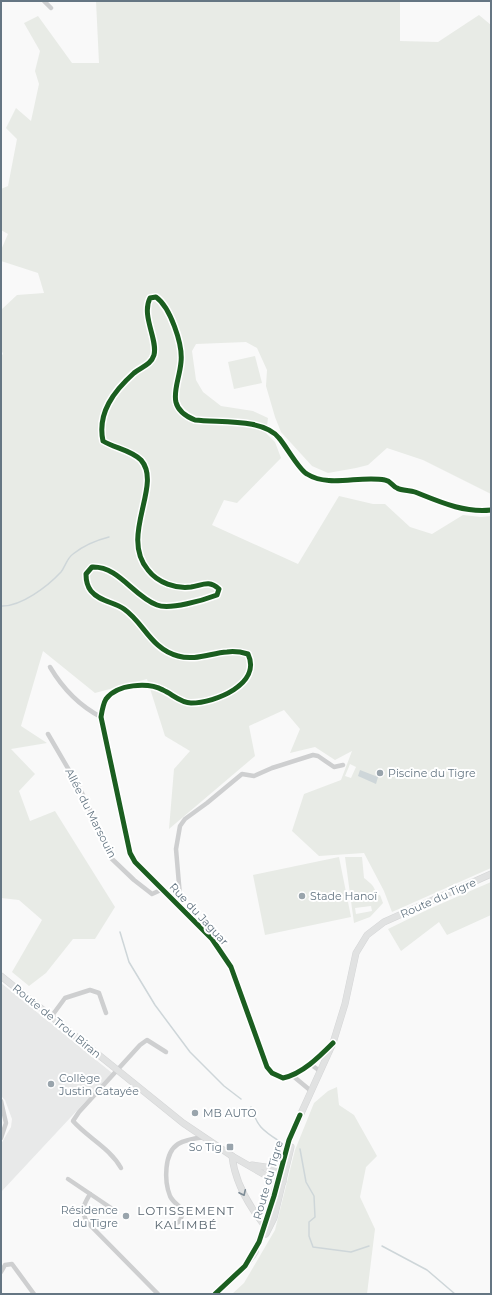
<svg xmlns="http://www.w3.org/2000/svg" width="492" height="1295" font-family="Montserrat,sans-serif">
  <rect width="100%" height="100%" fill="#f9f9f9"/>
  <!-- built -->
  <path fill="#e8e9e9" d="M1,983L112,1073L1,1192V1144L11,1127L12,1119L5,1100L1,1096Z"/>
  <!-- green -->
  <g fill="#e8ebe6" fill-rule="evenodd">
    <path d="M96,1H400V41L438,42L479,15L491,25V494L423,460L387,448L368,465L356,468L328,473L312,466L281,432L275,417L266,386L267,370L257,348L246,342L196,344L192,351L196,380L203,392L221,406L253,411L268,418L266,433L275,442L281,458L237,503L224,500L212,525L298,564L339,496L373,504H385L410,527L432,534L463,515L481,517L491,516V868L392,912L384,891L364,853L319,856L292,831L304,794L341,780L352,751L335,760L315,747L290,753L300,729L284,710L249,726L255,756L169,829L174,769L190,751L165,736L147,679L95,693L43,651L21,726L47,743L11,749L35,774L19,791L30,821L55,811L115,907L95,939H73L46,973L29,986L12,972L42,920L19,900L1,898V356L3,354L1,349V310L17,295L44,293L38,273L1,261V250L8,234L1,230V189L8,186L17,139L6,128L16,108L31,121L39,84L35,71L40,51L24,23L38,16L72,63H99ZM350,764L356,767L351,778L345,776Z"/>
    <path d="M255,356L262,383L234,389L228,362Z"/>
    <path d="M339,857L351,917L265,935L253,875Z"/>
    <path d="M345,857H362L364,878C370,883 377,887 375,896L380,895L383,903L370,917L354,923ZM371,906L372,911L356,914L355,908Z"/>
    <path d="M491,882V915L447,935L439,922L401,951L388,929L429,909Z"/>
    <path d="M337,1087L339,1105L354,1115L377,1156L366,1167L360,1197L375,1229L367,1294H232L244,1283L275,1230L295,1150L314,1103L328,1091Z"/>
  </g>
  <!-- water -->
  <path fill="#ced6d9" d="M360,770L378,777L376,784L358,776Z"/>
  <g fill="none" stroke-linecap="round" stroke-linejoin="round">
    <!-- stream -->
    <g stroke="#ced6d9" stroke-width="1.5">
      <path d="M1,606C21,607 48,586 61,572C65,567 67,558 73,554C83,546 97,540 109,537"/>
      <path d="M120,932L129,962L155,1005L190,1052L224,1086L241,1099"/>
      <path d="M251,1107C257,1126 262,1130 279,1141"/>
      <path d="M300,1149L306,1182L314,1196L315,1217L309,1222V1236L313,1247L351,1252L369,1246"/>
      <path d="M382,1246L427,1270L455,1294"/>
    </g>
    <!-- secondary casing -->
    <g stroke="#d5d6d7" stroke-width="7">
      <g id="secondary">
        <path d="M1,976L183,1123L232,1156L265,1175L283,1182"/>
        <path d="M232,1156C235,1183 248,1205 265,1226"/>
        <path d="M252,1165L272,1168L284,1173"/>
        <path d="M266,1234L274,1218L291,1147"/>
        <path d="M253,1255L265,1226L289,1140L333,1043L345,1004L356,953L367,935L384,922L491,874"/>
        <path d="M215,1294L245,1266L255,1252"/>
      </g>
    </g>
    <!-- street -->
    <g stroke="#cecfd0" stroke-width="4.5">
      <path d="M44,1L51,8"/>
      <path d="M50,667C63,689 78,705 101,717"/>
      <path d="M48,734L80,789L107,845L111,858L134,880L152,894L163,889"/>
      <path d="M181,908L176,849L180,826L185,819L207,803L242,774L254,776L272,768L313,755L318,756L334,767L343,765"/>
      <path d="M51,1017L65,998L90,990L99,993L106,1013"/>
      <path d="M330,1046C317,1059 301,1074 283,1078L272,1073L267,1067L231,967L212,939L135,862L130,853L101,717C102,711 103,704 106,699C117,684 148,682 163,690C172,694 181,703 191,703C215,703 262,684 248,654C241,652 234,651 227,652C211,653 195,661 178,656C151,649 144,623 124,609C114,602 99,601 91,591C87,586 86,581 86,574L92,567C119,566 133,596 157,605C170,610 204,600 217,595L219,589C209,580 203,585 191,587C176,589 158,583 148,570C119,536 163,485 141,460C131,450 114,448 103,441C97,413 114,391 134,373C141,367 151,365 154,355C158,339 141,316 150,298L156,297C170,307 183,344 181,362C179,386 163,407 195,420C220,423 263,418 279,438C286,446 299,470 307,474C329,488 360,475 385,480C391,481 392,486 397,488C402,491 409,490 415,492C440,502 464,513 491,510"/>
      <path d="M310,1064L320,1071"/>
      <path d="M293,1076L311,1091"/>
      <path d="M1,1101L6,1123L1,1138"/>
      <path d="M121,1168C110,1148 88,1138 73,1121L79,1112L140,1045L147,1040L166,1052"/>
      <path d="M68,1179L114,1210"/>
      <path d="M90,1194C84,1204 80,1210 87,1222L158,1294"/>
      <path d="M170,1227L180,1221L183,1212C180,1205 173,1203 170,1196C164,1181 164,1153 178,1144C186,1139 197,1138 205,1137"/>
      <path d="M1,1272L5,1265L12,1264L34,1294"/>
    </g>
    <!-- secondary -->
    <use href="#secondary" stroke="#e1e2e2" stroke-width="6"/>
    <!-- cycleway casing -->
    <g stroke="#fff" stroke-width="8">
      <g id="cycleway">
        <path d="M333,1043C319,1057 302,1074 283,1078L272,1073L267,1067L231,967L212,939L135,862L130,853L101,717C102,711 103,704 106,699C117,684 148,682 163,690C172,694 181,703 191,703C215,703 262,684 248,654C241,652 234,651 227,652C211,653 195,661 178,656C151,649 144,623 124,609C114,602 99,601 91,591C87,586 86,581 86,574L92,567C119,566 133,596 157,605C170,610 204,600 217,595L219,589C209,580 203,585 191,587C176,589 158,583 148,570C119,536 163,485 141,460C131,450 114,448 103,441C97,413 114,391 134,373C141,367 151,365 154,355C158,339 141,316 150,298L156,297C170,307 183,344 181,362C179,386 163,407 195,420C220,423 263,418 279,438C286,446 299,470 307,474C329,488 360,475 385,480C391,481 392,486 397,488C402,491 409,490 415,492C440,502 464,513 491,510"/>
        <path d="M215,1294L245,1266L259,1242L274,1196L289,1140L300,1115"/>
      </g>
    </g>
    <!-- cycleway -->
    <use href="#cycleway" stroke="#1b5e20" stroke-width="5"/>
  </g>
  <!-- one-way arrows -->
  <defs><path id="oneway-chevron" d="M-2-3.5L2.5 0L-2 3.5" fill="none" stroke-width="1.6" stroke-linecap="round" stroke-linejoin="round"/></defs>
  <use stroke="#7e8c96" href="#oneway-chevron" transform="translate(243 1193) rotate(65)"/>
  <!-- markers -->
  <g fill="#99a4ac" stroke="#fff" stroke-width="1.5">
    <circle cx="380" cy="773" r="4"/>
    <circle cx="302" cy="896" r="4"/>
    <circle cx="51" cy="1084" r="4"/>
    <circle cx="195" cy="1113" r="4"/>
    <rect x="226" y="1143" width="8" height="8" rx="2"/>
    <circle cx="126" cy="1216" r="4"/>
  </g>
  <g text-anchor="middle" stroke-width="4" stroke-linejoin="round" paint-order="stroke">
    <!-- poi labels -->
    <g font-size="11" fill="#657683" stroke="#fff" text-anchor="start">
      <text x="388" y="777">Piscine du Tigre</text>
      <text x="310" y="900">Stade Hanoï</text>
      <text x="59" y="1082">Collège<tspan x="59" dy="13">Justin Catayée</tspan></text>
      <text x="203" y="1117">MB AUTO</text>
      <text x="222" y="1151" text-anchor="end">So Tig</text>
      <text x="118" y="1214" text-anchor="end">Résidence<tspan x="118" dy="13">du Tigre</tspan></text>
    </g>
    <!-- street labels -->
    <g font-size="11" fill="#657683" stroke="#fff">
      <text transform="translate(91 813) rotate(63)" y="4">Allée du Marsouin</text>
      <text transform="translate(438 898) rotate(-24)" y="4">Route du Tigre</text>
      <text transform="translate(199 914) rotate(47)" y="4">Rue du Jaguar</text>
      <text transform="translate(57 1021) rotate(39)" y="4">Route de Trou Biran</text>
      <text transform="translate(268 1180) rotate(-74)" y="4">Route du Tigre</text>
    </g>
    <!-- neighbourhood labels -->
    <g font-size="12" letter-spacing="1" fill="#57646e" stroke="#fff">
      <text x="186" y="1215">LOTISSEMENT<tspan x="186" dy="14">KALIMBÉ</tspan></text>
    </g>
  </g>
  <!-- border -->
  <rect width="492" height="1295" fill="none" stroke="#657683" stroke-width="4"/>
</svg>
